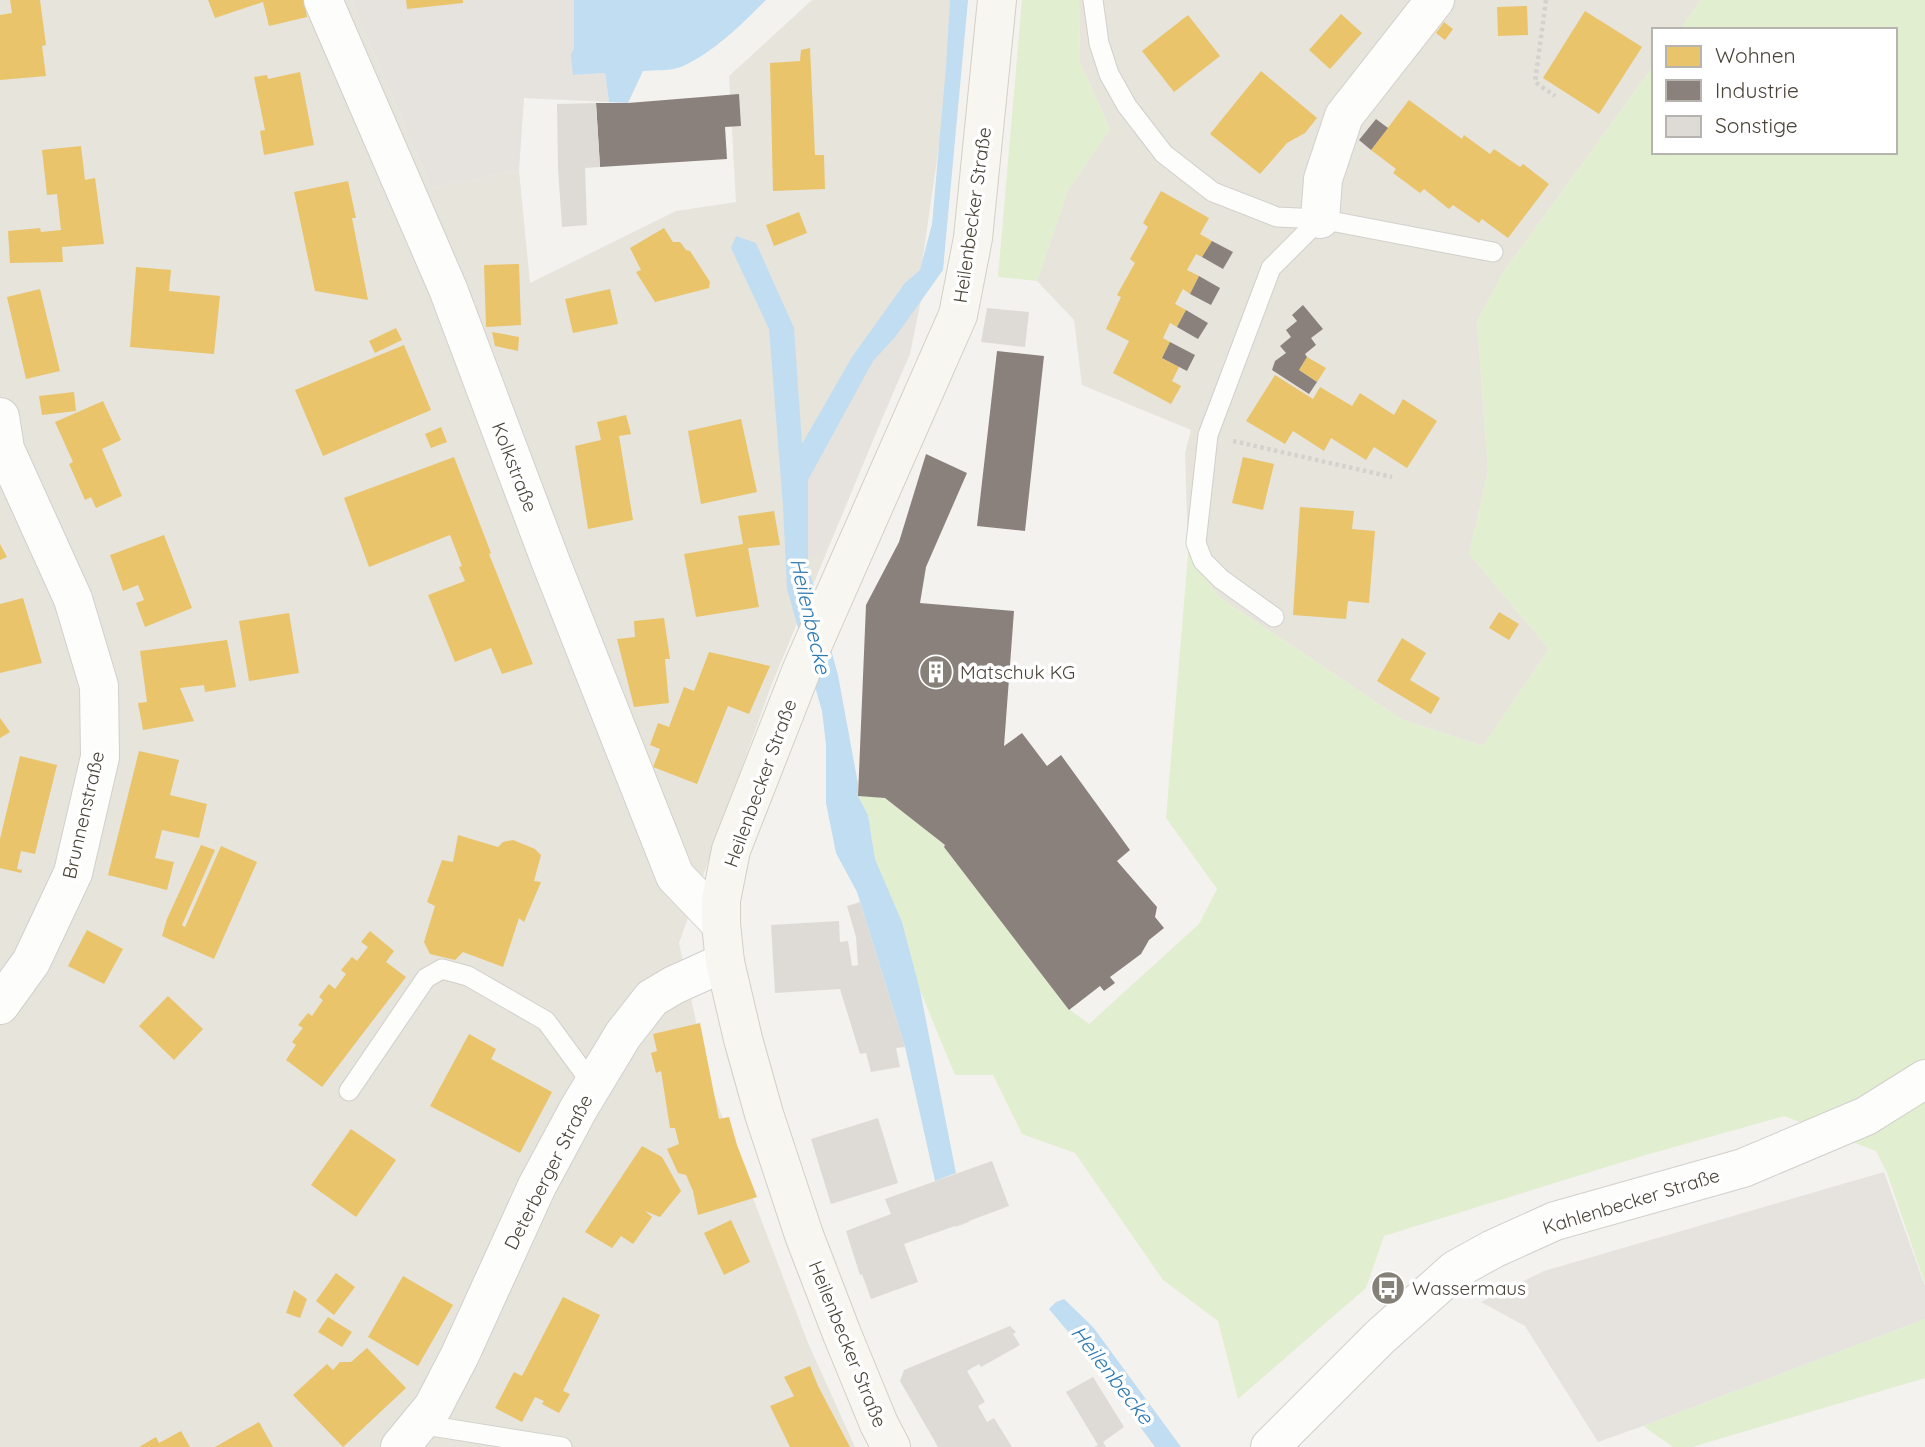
<svg xmlns="http://www.w3.org/2000/svg" width="1925" height="1447" font-family="Quicksand,sans-serif">
  <rect width="100%" height="100%" fill="#f4f2ee"/>
  <!-- residential -->
  <g fill="#e7e4dc">
    <path d="M0,0H351L431,188L519,170L530,283L676,211L736,202L729,76L812,0H960L909,354L771,686L679,943L709,1082L808,1343L855,1447H0Z"/>
    <path d="M1079,0H1701L1679,30H1654V65L1502,274L1477,322L1488,471L1469,554L1549,649L1483,746L1403,720L1219,597L1188,555L1185,453L1191,430L1082,385L1074,320L1037,281L1068,190L1110,129L1080,62Z"/>
  </g>
  <!-- industrial -->
  <path fill="#e6e2de" d="M351,0H574V75L605,73L609,102L524,98L519,170L431,188Z"/>
  <!-- green -->
  <g fill="#e1eecf">
    <path d="M1022,0H1079L1080,62L1110,129L1068,190L1037,281L998,277Z"/>
    <path d="M1701,0H1925V1284L1887,1173L1876,1151L1784,1116L1642,1156L1384,1236L1366,1288L1238,1399L1218,1321L1163,1280L1075,1153L1022,1134L993,1075H955L920,990L902,922L875,859L868,815L858,796L885,798L945,845L1069,1009L1089,1024L1199,924L1217,889L1166,818L1188,555L1219,597L1403,720L1483,746L1549,649L1469,554L1488,471L1477,322L1502,274L1654,65V152H1895V30H1679Z"/>
    <path d="M1925,1319V1378L1692,1447H1673L1643,1426Z"/>
  </g>
  <!-- parking -->
  <g fill="#e6e3df">
    <path d="M921,300L910,354L822,555H808V479L874,361L896,335Z"/>
    <path d="M1884,1172L1925,1286V1319L1643,1426L1598,1442L1525,1326L1481,1302L1544,1271Z"/>
  </g>
  <!-- water -->
  <g fill="#c0ddf1">
    <path d="M574,0H766C741,25 713,53 681,67C670,71 655,70 643,71L628,103L609,102L605,73L573,75L571,54L574,49Z"/>
    <path d="M950,0H968L943,270L896,336L873,361L808,480V565L838,675L858,784V796L868,815L875,859L902,922L920,990L956,1173L935,1181L905,1047L857,892L836,853L826,803V744L822,711L787,589L783,506L769,329L731,248L736,236L756,243L794,328L802,444L852,357L905,283L920,270L932,224L946,67Z"/>
    <path d="M1064,1299L1093,1327L1181,1447H1155L1086,1353L1049,1309L1056,1302Z"/>
  </g>
  <!-- homes -->
  <g fill="#e9c46a">
    <path d="M10,0H40L46,45L42,46L46,76L0,80V15L12,13Z"/>
    <path d="M208,0H304L307,17L269,26L263,2L215,18Z"/>
    <path d="M406,0H463V3L407,9Z"/>
    <path d="M1527,6L1528,35L1498,36L1497,7Z"/>
    <path d="M1585,11L1642,47L1599,114L1543,78Z"/>
    <path d="M1341,14L1362,33L1330,69L1309,50Z"/>
    <path d="M1188,15L1220,56L1174,92L1142,51Z"/>
    <path d="M1444,22L1453,29L1445,40L1436,33Z"/>
    <path d="M810,48L815,155H824L825,189L773,191L770,63L800,61L801,50Z"/>
    <path d="M1261,71L1317,118L1305,133L1287,143L1260,174L1210,134Z"/>
    <path d="M300,72L314,145L264,155L260,131L265,130L254,77L267,75L268,79Z"/>
    <path d="M1409,100L1462,139L1464,135L1490,154L1494,149L1520,167L1523,164L1549,184L1508,238L1482,219L1479,223L1453,205L1449,209L1424,189L1420,193L1393,173L1396,169L1371,150Z"/>
    <path d="M81,146L85,180L95,178L104,244L62,247L63,262L10,263L8,231L40,228L41,232L61,230L57,194L47,195L42,150Z"/>
    <path d="M348,181L356,218H352L368,300L315,291L294,192Z"/>
    <path d="M1161,191L1209,218L1200,234L1212,241L1202,257L1196,254L1187,270L1199,276L1190,294L1183,289L1175,304L1186,310L1177,327L1170,323L1163,338L1170,342L1162,358L1179,367L1172,381L1181,386L1171,404L1113,373L1129,341L1106,329L1121,297L1117,295L1135,263L1130,259L1148,227L1143,223Z"/>
    <path d="M799,212L807,233L774,246L766,225Z"/>
    <path d="M664,228L673,242H680L686,250L690,251L710,282L709,288L655,302L636,272L641,270L630,248Z"/>
    <path d="M519,264L521,325L486,327L484,265Z"/>
    <path d="M136,267L171,270L169,291L220,296L214,354L130,347Z"/>
    <path d="M40,289L60,371L26,379L7,297Z"/>
    <path d="M610,289L618,324L573,333L565,299Z"/>
    <path d="M396,328L402,340L375,353L369,341Z"/>
    <path d="M492,332L519,337L518,351L495,346Z"/>
    <path d="M404,345L431,410L323,456L295,390Z"/>
    <path d="M1307,357L1326,368L1317,382L1299,370Z"/>
    <path d="M1275,375L1313,399L1320,387L1352,406L1360,393L1394,415L1403,399L1437,421L1407,468L1374,447L1366,460L1331,438L1324,451L1293,431L1285,444L1246,421Z"/>
    <path d="M74,392L76,411L42,415L39,396Z"/>
    <path d="M103,401L121,440L102,449L122,496L96,508L91,497L85,500L69,464L73,462L55,422Z"/>
    <path d="M626,415L631,434L619,436L633,520L588,529L575,446L601,440L597,422Z"/>
    <path d="M741,419L757,492L701,504L688,431Z"/>
    <path d="M441,427L447,442L431,448L425,434Z"/>
    <path d="M454,457L491,553L489,554L533,664L502,674L491,648L455,662L428,595L465,581L459,567L462,566L450,535L369,567L344,498Z"/>
    <path d="M1243,457L1274,464L1263,510L1232,503Z"/>
    <path d="M1300,507L1354,511L1352,529L1375,531L1369,603L1348,601L1346,619L1293,615Z"/>
    <path d="M774,511L780,545L748,548L759,607L696,617L684,554L743,544L738,516Z"/>
    <path d="M164,535L192,608L145,627L136,603L144,600L138,585L123,591L110,555Z"/>
    <path d="M0,544L7,557L0,560Z"/>
    <path d="M23,598L42,663L0,673V604Z"/>
    <path d="M1499,612L1519,624L1509,640L1489,628Z"/>
    <path d="M289,613L299,673L249,681L239,621Z"/>
    <path d="M664,618L670,659H665L669,703L634,707L617,639L635,637L634,621Z"/>
    <path d="M1402,638L1426,653L1410,680L1440,698L1431,714L1377,681Z"/>
    <path d="M227,640L236,687L205,692L204,685L180,688L194,721L143,730L138,703L147,702L140,651Z"/>
    <path d="M709,652L770,666L749,714L728,706L697,784L653,767L660,749L650,745L658,723L669,727L684,687L694,691Z"/>
    <path d="M0,718L10,732L0,738Z"/>
    <path d="M139,751L179,760L170,795L207,804L199,838L162,830L155,858L174,862L167,890L108,875Z"/>
    <path d="M20,756L57,765L35,854L21,851L17,869L22,870L21,873L0,868V839Z"/>
    <path d="M458,835L498,847L503,842L513,840L535,849L541,855L534,881L541,882L524,922L519,918L503,967L463,952L455,960L430,954L424,942L435,906L427,902L442,860L453,862Z"/>
    <path d="M201,845L215,850L182,925L185,927L221,846L257,862L214,959L162,936L167,919Z"/>
    <path d="M87,930L123,949L104,984L68,966Z"/>
    <path d="M370,931L394,951L386,962L406,977L322,1087L286,1060L296,1045L292,1042L303,1028L298,1025L308,1013L312,1016L323,1000L319,997L329,984L335,989L346,974L341,970L352,957L357,961L368,947L361,942Z"/>
    <path d="M168,996L203,1029L174,1060L139,1026Z"/>
    <path d="M700,1023L719,1119L729,1117L737,1145L757,1197L698,1215L693,1191L686,1175L678,1173L667,1149L679,1144L675,1128H670L661,1071L656,1073L651,1053L657,1051L653,1034Z"/>
    <path d="M469,1034L496,1049L491,1059L552,1092L520,1153L430,1106Z"/>
    <path d="M351,1129L396,1160L356,1217L311,1185Z"/>
    <path d="M642,1146L662,1157L681,1191L660,1217L645,1211L652,1217L633,1244L621,1236L612,1248L585,1232Z"/>
    <path d="M731,1220L750,1262L724,1275L704,1233Z"/>
    <path d="M336,1273L355,1287L334,1315L316,1301Z"/>
    <path d="M403,1276L453,1305L418,1366L368,1337Z"/>
    <path d="M294,1290L307,1299L300,1318L286,1313Z"/>
    <path d="M563,1297L600,1315L563,1391L570,1394L559,1413L542,1404L544,1401L535,1397L522,1422L495,1408L514,1372L522,1376Z"/>
    <path d="M328,1317L352,1332L342,1347L318,1332Z"/>
    <path d="M367,1348L406,1388L343,1447L293,1395L327,1364L333,1370L340,1362H351Z"/>
    <path d="M810,1366L818,1386L850,1447H790L770,1406L794,1396L784,1377Z"/>
    <path d="M259,1422L273,1447H215Z"/>
    <path d="M181,1431L190,1447H139L156,1437L159,1443Z"/>
  </g>
  <!-- industry -->
  <g fill="#8a817c">
    <path d="M739,94L741,126L725,127L727,159L600,167L596,103H628Z"/>
    <path d="M1376,119L1388,128L1371,150L1359,140Z"/>
    <path d="M1212,241L1233,252L1223,269L1202,257Z"/>
    <path d="M1199,276L1220,288L1211,305L1190,294Z"/>
    <path d="M1303,305L1323,329L1311,338L1316,345L1305,354L1307,357L1299,370L1317,382L1309,394L1272,370L1275,361L1286,353L1280,346L1291,337L1286,330L1297,321L1292,315Z"/>
    <path d="M1186,310L1208,323L1198,339L1177,327Z"/>
    <path d="M1170,342L1195,355L1187,371L1162,358Z"/>
    <path d="M997,351L1044,356L1025,531L977,526Z"/>
    <path d="M926,454L967,473L926,567L920,603L1014,611L1004,746L1022,733L1047,766L1061,755L1130,850L1117,861L1157,907L1155,917L1164,928L1149,940L1141,954L1110,977L1115,983L1104,991L1100,986L1069,1010L944,847L945,845L885,798L858,796L866,605L899,542Z"/>
  </g>
  <!-- building -->
  <g fill="#dedbd6">
    <path d="M596,103L600,167L585,168L587,225L562,227L558,168L557,104Z"/>
    <path d="M987,308L1029,312L1025,347L981,342Z"/>
    <path d="M860,902L905,1047L896,1048L900,1067L871,1072L866,1053L860,1054L840,989L775,993L771,925L839,921L840,942L848,941L852,966L858,965L856,937L847,906Z"/>
    <path d="M878,1118L898,1183L831,1204L811,1139Z"/>
    <path d="M992,1161L1009,1206L969,1221V1222L955,1227V1226L904,1244L918,1282L871,1299L862,1274L860,1275L846,1231L891,1214L885,1199Z"/>
    <path d="M1010,1326L1016,1332L1013,1334L1020,1345L981,1367L979,1364L967,1371L985,1402L978,1406L982,1413L987,1422L994,1418L1012,1447H938L900,1381L904,1370Z"/>
    <path d="M1093,1377L1124,1427L1103,1442L1106,1447H1094L1098,1445L1066,1392Z"/>
  </g>
  <g fill="none" stroke-linecap="round" stroke-linejoin="round">
    <!-- service casing -->
    <g stroke="#d2d0cb" stroke-width="21">
      <g id="service">
        <path d="M1093,0L1099,43L1109,74L1127,106L1164,154L1213,192L1277,217L1320,219L1493,252"/>
        <path d="M1274,617L1221,579L1203,561L1196,543L1208,435L1271,268L1320,219"/>
        <path d="M349,1091L426,978L442,969L468,976L546,1021L593,1085"/>
        <path d="M419,1424L562,1447"/>
      </g>
    </g>
    <!-- minor casing -->
    <g stroke="#d2d0cb" stroke-width="40">
      <g id="minor">
        <path d="M323,0L448,289L550,560L675,876L721,924"/>
        <path d="M1320,219L1323,179L1344,116L1435,0"/>
        <path d="M0,417L5,449L73,599L99,686L100,757L73,873L31,962L0,1005"/>
        <path d="M400,1447L433,1407L460,1355L537,1186L579,1108L623,1035L652,998L674,985L725,962"/>
        <path d="M1270,1447L1380,1337L1455,1270L1493,1249L1555,1221L1743,1168L1866,1116L1925,1079"/>
      </g>
    </g>
    <!-- secondary casing -->
    <g stroke="#d3cfc5" stroke-width="40">
      <path id="secondary" d="M891,1447L879,1424L842,1334L804,1235L764,1114L743,1039L725,962L721,924V900L731,850L802,669L958,315L973,238L997,0"/>
    </g>
    <!-- path -->
    <g stroke="#d3d2cc" stroke-width="4.5" stroke-dasharray="3.5 3.5" stroke-linecap="butt">
      <path d="M1546,0L1535,82L1555,96"/>
      <path d="M1233,441L1392,477"/>
    </g>
    <!-- service -->
    <use href="#service" stroke="#fdfdfc" stroke-width="19"/>
    <!-- minor -->
    <use href="#minor" stroke="#fdfdfc" stroke-width="38"/>
    <!-- secondary -->
    <use href="#secondary" stroke="#f7f6f1" stroke-width="38"/>
  </g>
  <!-- icons -->
  <defs>
    <g id="building-disc" transform="scale(1.75)"><circle r="9.5" fill="#868178" stroke="#fff"/><path d="M-4-6H4V6H1V3H-1V6H-4ZM-2.5-4.3h1.7v1.8h-1.7ZM.8-4.3h1.7v1.8H.8ZM-2.5-1h1.7V.8h-1.7ZM.8-1h1.7V.8H.8Z" fill="#fff"/></g>
    <g id="bus-disc" transform="scale(1.75)"><circle r="9.5" fill="#868178" stroke="#fff"/><path d="M-5-6H5V4H4V6H2V4H-2V6H-4V4H-5ZM-3.5-4V0h7V-4ZM-3.5 1.2v1.5H-2V1.2ZM2 1.2v1.5H3.5V1.2Z" fill="#fff"/></g>
  </defs>
  <g fill-rule="evenodd">
    <use href="#building-disc" x="936" y="672"/>
    <use href="#bus-disc" x="1388" y="1288"/>
  </g>
  <g text-anchor="middle" stroke-width="7" stroke-linejoin="round" paint-order="stroke">
    <!-- street labels -->
    <g font-size="19" fill="#4b4439" stroke="#fff">
      <text transform="translate(972 215) rotate(-82)" y="7">Heilenbecker Straße</text>
      <text transform="translate(515 467) rotate(69)" y="7">Kolkstraße</text>
      <text transform="translate(760 783) rotate(-70)" y="7">Heilenbecker Straße</text>
      <text transform="translate(83 815) rotate(-77)" y="7">Brunnenstraße</text>
      <text transform="translate(548 1172) rotate(-63)" y="7">Deterberger Straße</text>
      <text transform="translate(1631 1201) rotate(-17)" y="7">Kahlenbecker Straße</text>
      <text transform="translate(848 1344) rotate(68)" y="7">Heilenbecker Straße</text>
    </g>
    <!-- poi labels -->
    <g font-size="19" fill="#4b4439" stroke="#fff" text-anchor="start">
      <text x="960" y="679">Matschuk KG</text>
      <text x="1412" y="1295">Wassermaus</text>
    </g>
    <!-- water labels -->
    <g font-size="21" font-style="italic" fill="#2e7ab2" stroke="#fff">
      <text transform="translate(810 616) rotate(77)" y="7">Heilenbecke</text>
      <text transform="translate(1112 1375) rotate(52)" y="7">Heilenbecke</text>
    </g>
  </g>
  <!-- legend -->
  <rect x="1652" y="28" width="245" height="126" fill="#ffffff" stroke="#b7b4b0" stroke-width="2"/>
  <rect x="1666" y="46" width="35" height="21" fill="#e9c46a" stroke="#b7b4b0" stroke-width="2"/>
  <text x="1715" y="63" font-size="21" fill="#4b4439">Wohnen</text>
  <rect x="1666" y="80" width="35" height="21" fill="#8a817c" stroke="#b7b4b0" stroke-width="2"/>
  <text x="1715" y="98" font-size="21" fill="#4b4439">Industrie</text>
  <rect x="1666" y="116" width="35" height="21" fill="#dedbd6" stroke="#b7b4b0" stroke-width="2"/>
  <text x="1715" y="133" font-size="21" fill="#4b4439">Sonstige</text>
</svg>
